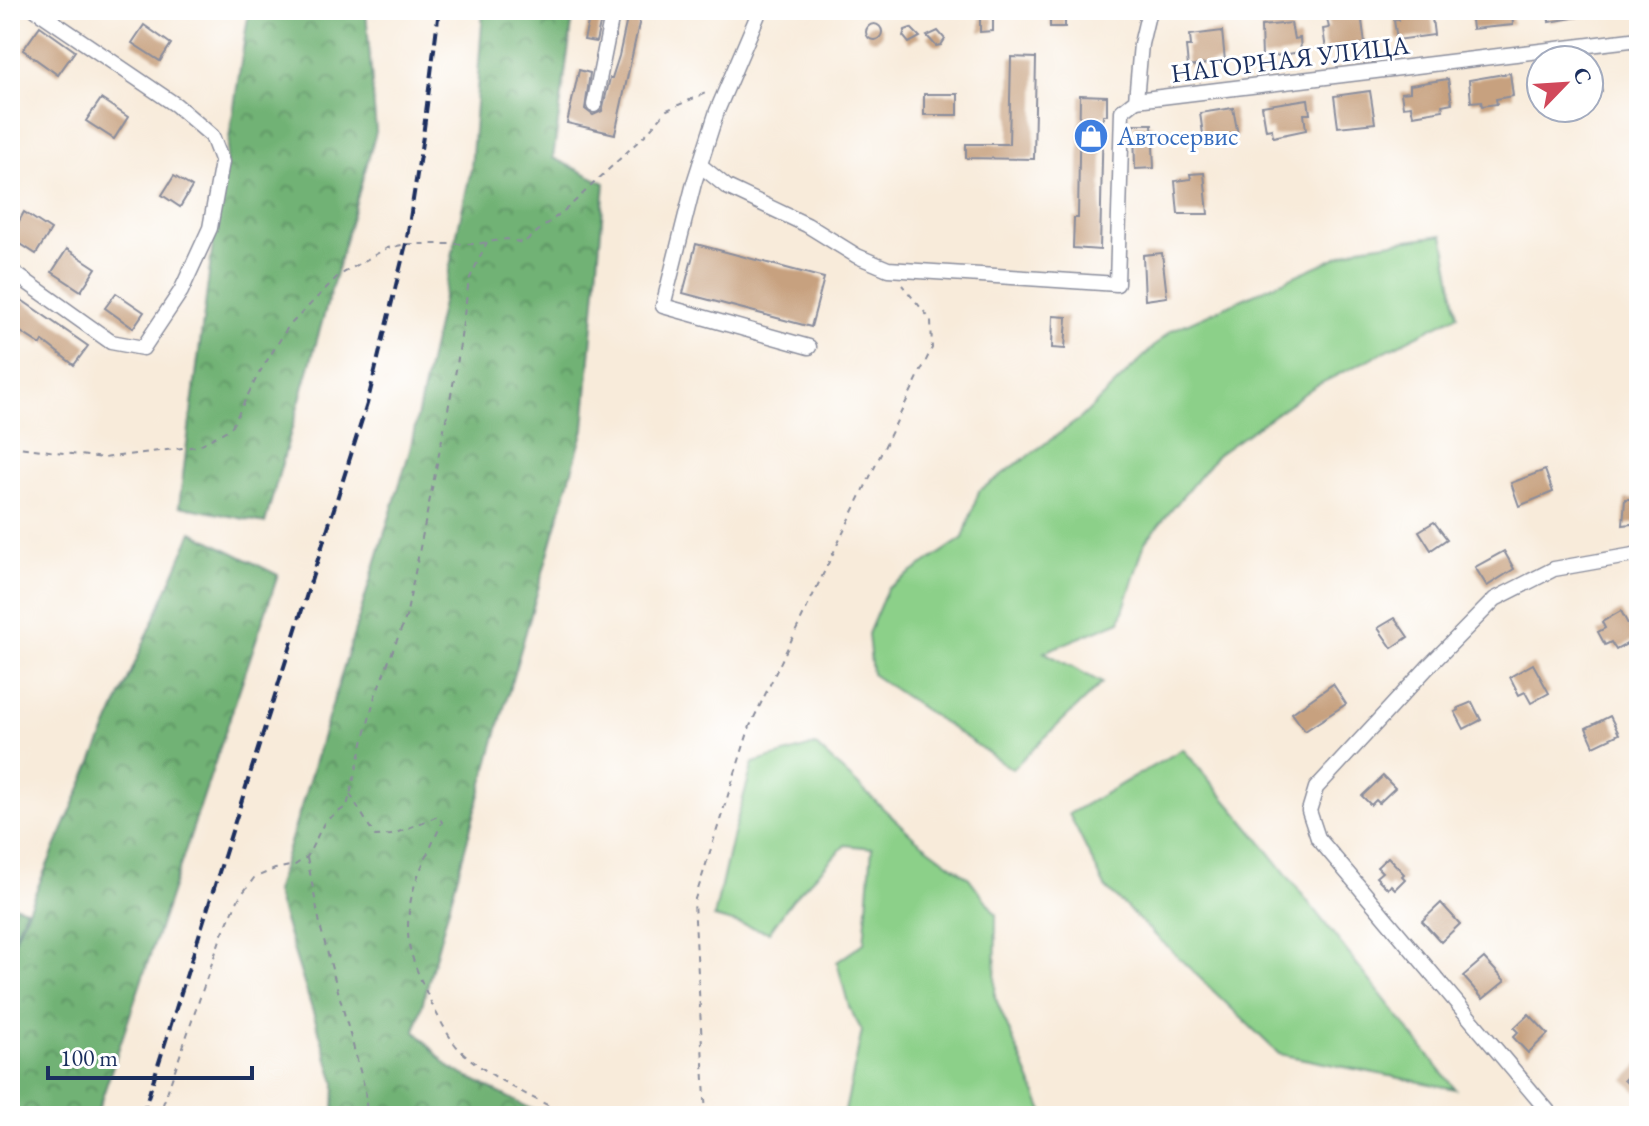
<svg xmlns="http://www.w3.org/2000/svg" width="1649" height="1126" font-family="'EB Garamond',serif">
  <defs>
    <pattern id="forest-crowns" width="20" height="18" patternUnits="userSpaceOnUse" patternTransform="scale(2)"><rect width="20" height="18" fill="#71b275"/><path d="M2 6a3 3 0 1 1 6 0M12 15a3 3 0 1 1 6 0" fill="none" stroke="#5c9163"/></pattern>
  </defs>
  <rect width="100%" height="100%" fill="#fff"/>
  <filter id="ink" filterUnits="userSpaceOnUse"><feTurbulence type="fractalNoise" baseFrequency=".0125" numOctaves="2"/><feDisplacementMap in="SourceGraphic" scale="16" xChannelSelector="R" yChannelSelector="G"/><feConvolveMatrix kernelMatrix="1 2 1 2 8 2 1 2 1" color-interpolation-filters="sRGB"/></filter>
  <filter id="wash" filterUnits="userSpaceOnUse"><feTurbulence type="fractalNoise" baseFrequency=".006" numOctaves="4" result="noise"/><feDisplacementMap in="SourceGraphic" scale="32" xChannelSelector="R" yChannelSelector="G"/><feGaussianBlur stdDeviation="1.8" result="paint"/><feColorMatrix in="noise" values="0 0 0 0 0 0 0 0 0 0 0 0 0 0 0 0 0 1.4 0 .05"/><feComposite in="paint" operator="in"/></filter>
  <g filter="url(#wash)">
    <rect width="100%" height="100%" fill="#f8ebda"/>
    <!-- grass -->
    <g fill="#8cd089" stroke="#548074" stroke-width="2">
      <path d="M1443,235L1458,315L1315,386L1217,455L1145,542L1120,621L1044,652L1102,683L1012,769L872,674L868,634L887,589L963,538L979,491L1081,418L1170,331L1360,247Z"/>
      <path d="M815,745L915,838L969,878L996,914L995,997L1045,1116H844L862,1031L849,1007L837,962L864,943L872,848L845,845L793,899L769,932L714,917L732,838L753,763Z"/>
      <path d="M1183,749L1257,837L1455,1089L1279,1054L1105,887L1069,814Z"/>
    </g>
    <!-- forest -->
    <g fill="url(#forest-crowns)" stroke="#46706a" stroke-width="2">
      <path d="M249,10H366L376,132L265,523L179,506L214,236Z"/>
      <path d="M483,10H574L553,158L605,183L584,429L494,743L415,1031L450,1068L545,1116H334L335,1082L275,892L410,450L471,169Z"/>
      <path d="M192,532L278,575L96,1116H10V951Z"/>
      <path d="M10,904L26,909L10,948Z"/>
    </g>
    <g id="blocks">
      <!-- building -->
      <g fill="#c7a17f">
        <path d="M591,10H603L596,42L584,40Z"/>
        <path d="M629,10H642L615,134L567,123L579,70L590,73L585,109L593,115L602,111L610,78H612L619,56Z"/>
        <path d="M1398,10H1431L1434,35L1397,40L1394,20H1399Z"/>
        <path d="M1470,10L1512,12L1513,25L1472,29Z"/>
        <path d="M1548,10H1585V16L1549,22Z"/>
        <path d="M1361,13L1365,44L1326,50L1323,29L1329,28L1327,18Z"/>
        <path d="M1065,15V27H1050V16Z"/>
        <path d="M980,18H993V31L980,32Z"/>
        <path d="M1291,23L1294,39L1300,38L1301,52L1262,58L1261,26Z"/>
        <circle cx="874" cy="32" r="8"/>
        <path d="M144,25L171,44L160,61L132,43Z"/>
        <path d="M40,26L75,51L58,75L23,50Z"/>
        <path d="M911,28L920,37L909,43L903,36L905,30Z"/>
        <path d="M938,31L945,39L941,45L936,46L927,36Z"/>
        <path d="M1222,31L1225,61L1188,67L1186,46H1191L1190,35Z"/>
        <path d="M1011,57L1036,58L1034,159L966,158V144H1009Z"/>
        <path d="M1599,72L1602,92L1589,94V74Z"/>
        <path d="M1510,73L1513,96L1496,99L1497,104L1482,106L1481,101L1471,102L1469,80Z"/>
        <path d="M1448,79L1452,103L1442,105L1443,110L1413,115L1411,106L1403,107L1401,93L1410,92V85Z"/>
        <path d="M1370,91L1375,123L1338,127L1334,96Z"/>
        <rect x="924" y="94" width="34" height="21"/>
        <path d="M1080,95L1107,96V115H1103L1100,250L1073,248L1074,218H1078Z"/>
        <path d="M101,99L128,117L114,139L86,121Z"/>
        <path d="M1308,99L1310,114H1304L1306,130L1273,137L1272,129L1266,130L1262,106Z"/>
        <path d="M1233,108L1238,135L1227,137L1228,140L1210,143V140L1204,141L1200,113Z"/>
        <path d="M1134,124H1152L1154,168L1135,169Z"/>
        <path d="M1204,173L1208,214H1178L1175,181L1191,179L1190,174Z"/>
        <path d="M174,176L192,187L180,207L162,195Z"/>
        <path d="M24,212L51,230L36,254L10,237Z"/>
        <path d="M696,244L824,278L811,327L683,293Z"/>
        <path d="M67,249L96,268L81,291L52,272Z"/>
        <path d="M1162,253L1167,297L1145,300L1143,255Z"/>
        <path d="M10,292L88,346L74,365L43,341L41,345L10,325Z"/>
        <path d="M116,293L144,312L133,328L105,308Z"/>
        <path d="M1053,316L1067,317L1065,349L1052,348Z"/>
        <path d="M1545,470L1553,492L1519,506L1511,483Z"/>
        <path d="M1625,499H1639V523L1623,525Z"/>
        <path d="M1434,522L1447,539L1431,550L1419,531Z"/>
        <path d="M1504,551L1514,569L1487,586L1475,567Z"/>
        <path d="M1621,611L1636,639L1616,650L1611,642L1605,645L1598,632L1605,628L1602,622Z"/>
        <path d="M1395,618L1408,637L1392,648L1378,628Z"/>
        <path d="M1533,664L1549,693L1531,703L1525,692L1519,695L1510,677Z"/>
        <path d="M1333,684L1346,704L1305,731L1292,713Z"/>
        <path d="M1472,702L1481,720L1464,729L1455,712L1459,710L1458,708Z"/>
        <path d="M1610,716L1619,734L1594,746L1586,728Z"/>
        <path d="M1383,776L1395,788L1379,803L1376,800L1371,805L1362,796Z"/>
        <path d="M1388,857L1404,874L1402,876L1405,879L1395,889L1391,885L1388,889L1376,877L1382,872L1377,867Z"/>
        <path d="M1441,903L1460,924L1441,942L1422,921Z"/>
        <path d="M1484,958L1505,981L1483,999L1463,976Z"/>
        <path d="M1529,1014L1548,1034L1528,1053L1513,1037L1518,1032L1514,1028Z"/>
        <path d="M1639,1064V1094L1624,1080Z"/>
      </g>
    </g>
  </g>
  <g filter="url(#ink)">
    <use href="#blocks" fill-opacity="0" stroke="#8a8d9c" stroke-width="2"/>
    <g fill="none" stroke-linecap="round" stroke-linejoin="round">
      <!-- minor casing -->
      <g stroke="#8a8d9c" stroke-width="17">
        <g id="minor">
          <path d="M760,10L717,111L694,183L663,306L809,347"/>
          <path d="M1136,100L1639,39"/>
          <path d="M594,105L613,10"/>
          <path d="M700,165L727,187L807,225L857,256L888,269L1117,284L1122,111L1136,100L1141,44L1149,10"/>
          <path d="M10,270L111,342L143,348L181,291L210,228L222,162L212,136L176,105L36,10"/>
          <path d="M1552,1116L1318,838L1309,811L1316,788L1427,668L1495,599L1554,569L1639,554"/>
        </g>
      </g>
      <!-- path -->
      <g stroke="#8a8d9c" stroke-width="2" stroke-dasharray="6 6" stroke-linecap="butt">
        <path d="M10,446L103,458L198,446L231,428L258,375L288,327L338,276L387,248L406,244H476L507,239L523,243L571,205L646,134L667,110L708,92"/>
        <path d="M350,794L375,836L391,835L438,816L442,822C432,846 418,870 412,895C408,911 407,929 409,944C412,966 444,1034 459,1049C489,1078 532,1097 569,1116"/>
        <path d="M307,858L321,929L365,1089L367,1116"/>
        <path d="M159,1116L222,934L239,898L254,878L275,869L295,865L307,857L325,821L347,806L375,696L406,617L457,365L469,280L487,242"/>
        <path d="M706,1116L694,902L750,726L932,348L931,320L902,285"/>
      </g>
      <!-- minor -->
      <use href="#minor" stroke="#fff" stroke-width="14"/>
      <!-- rail -->
      <path stroke="#1b2f5e" stroke-width="4" stroke-dasharray="12 6" stroke-linecap="butt" d="M142,1116L367,404L406,244L423,136L439,10"/>
    </g>
  </g>
  <!-- icons -->
  <defs>
    <g id="shop-disc" transform="scale(1.8)"><circle r="9.5" fill="#3f7fe0" stroke="#fff"/><path d="M-5-2.5h2.3a2.7 3.5 0 0 1 5.4 0H5L5.5 6h-11ZM-1.5-2.5h3a1.5 2.3 0 0 0-3 0Z" fill="#fff"/></g>
  </defs>
  <g fill-rule="evenodd">
    <use href="#shop-disc" x="1091" y="136"/>
  </g>
  <g text-anchor="middle" stroke-width="6" stroke-linejoin="round" paint-order="stroke">
    <!-- street labels -->
    <g font-size="26" fill="#1b2f5e" stroke="#fff">
      <text transform="translate(1290 59) rotate(-7)" y="9">НАГОРНАЯ УЛИЦА</text>
    </g>
    <!-- shop labels -->
    <g font-size="26" fill="#366cbe" stroke="#fff" text-anchor="start">
      <text x="1117" y="145">Автосервис</text>
    </g>
  </g>
  <!-- margin -->
  <rect width="1649" height="1126" fill="none" stroke="#fff" stroke-width="40"/>
  <!-- north arrow -->
  <g transform="translate(1565 84) rotate(65)"><circle r="38" fill="#ffffff" stroke="#a4acbf" stroke-width="2"/>
  <path d="M0-6L14 30L0 20L-14 30Z" fill="#d1495b"/>
  <text y="-12" font-size="22" font-weight="bold" text-anchor="middle" fill="#1b2f5e">С</text>
  </g>
  <!-- scale -->
  <path d="M48 1066v12h204v-12" fill="none" stroke="#1b2f5e" stroke-width="4"/>
  <text x="60" y="1066" font-size="24" fill="#1b2f5e" stroke="#ffffff" stroke-width="6" paint-order="stroke">100 m</text>
</svg>
